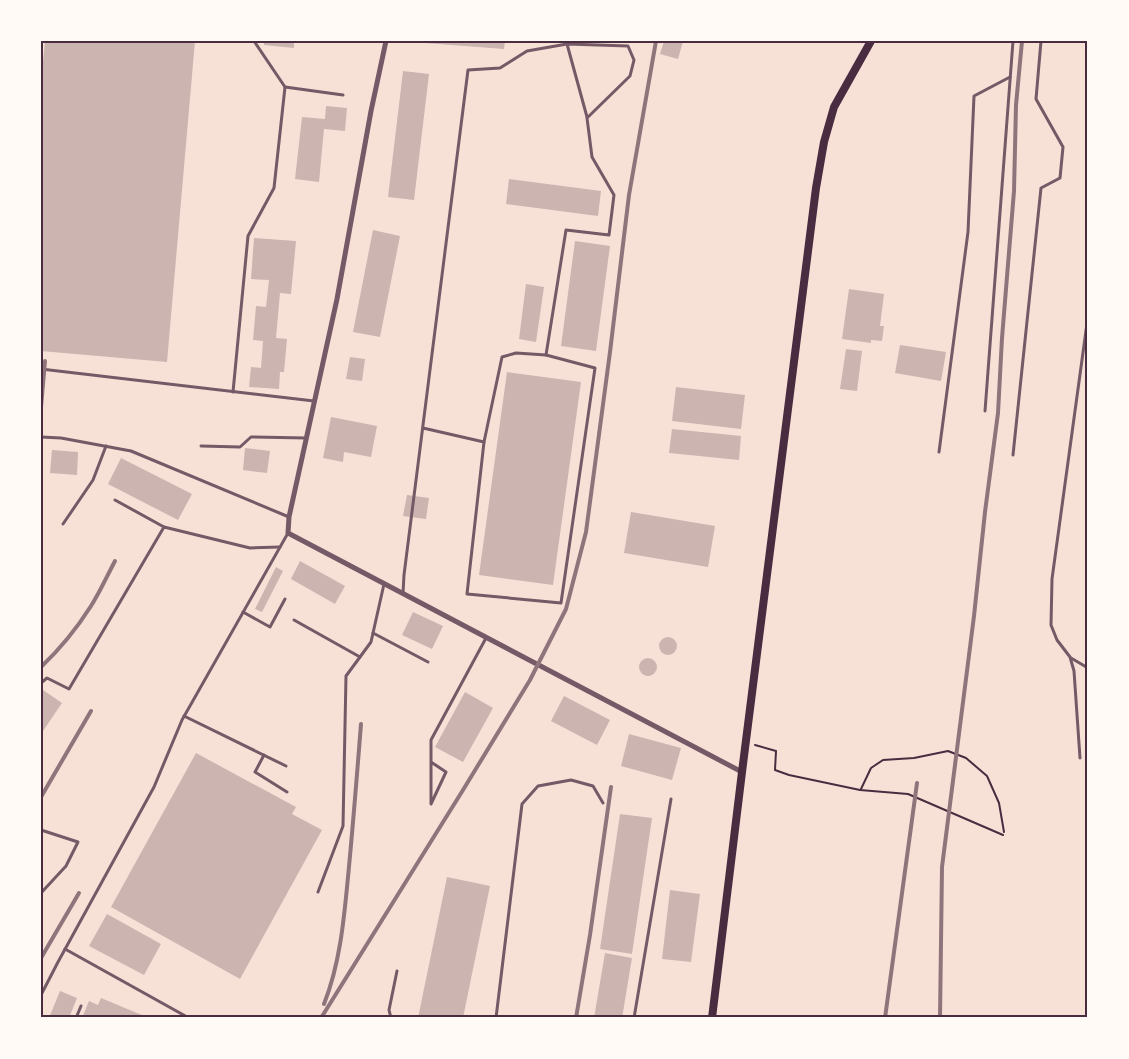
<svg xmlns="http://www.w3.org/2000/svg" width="1129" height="1059" font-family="'Golos Text',sans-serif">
  <rect width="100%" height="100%" fill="#f7e1d7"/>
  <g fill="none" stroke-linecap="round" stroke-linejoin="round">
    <!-- stream -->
    <path stroke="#dcb8b0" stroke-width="4" d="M998,1018H999"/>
  </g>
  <!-- building -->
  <g fill="#ccb4b1">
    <path d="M45,41H195L167,362L41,351V82Z"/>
    <path d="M264,41H294V48L264,45Z"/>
    <path d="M425,41H505L504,49L425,43Z"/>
    <path d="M664,41H683L678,59L660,54Z"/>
    <path d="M403,71L429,74L414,200L388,197Z"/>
    <path d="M326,106L347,108L345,131L324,129L319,182L295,179L302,117L325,119Z"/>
    <path d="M509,179L601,191L598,216L506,204Z"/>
    <path d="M373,230L400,236L380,337L353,332Z"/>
    <path d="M254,238L296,241L291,294L280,293L276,338L287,339L284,372H280L279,389L249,387L251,367L261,368L263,341L253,340L256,306L266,307L269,280L251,279Z"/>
    <path d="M575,241L610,246L596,351L561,346Z"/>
    <path d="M526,284L544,287L536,342L519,339Z"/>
    <path d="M849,289L884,294L880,326H884L882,341L871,340V343L842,339Z"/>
    <path d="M900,345L946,352L941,381L895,373Z"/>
    <path d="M846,349L862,351L857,391L840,389Z"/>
    <path d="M350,357L365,359L362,381L346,379Z"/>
    <path d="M507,372L581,382L553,585L479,575Z"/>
    <path d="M676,387L745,395L741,429L672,421Z"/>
    <path d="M331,417L377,426L371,457L344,452L343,462L323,458Z"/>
    <path d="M672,429L741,436L739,460L669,453Z"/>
    <path d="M245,448L270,451L267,473L243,470Z"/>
    <path d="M52,450L78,452L77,475L50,473Z"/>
    <path d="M121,458L192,494L178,520L108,484Z"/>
    <path d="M407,495L429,498L426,519L403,516Z"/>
    <path d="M631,512L715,526L708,567L624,553Z"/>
    <path d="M300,561L345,586L335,604L291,579Z"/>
    <path d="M276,567L283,571L262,612L255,609Z"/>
    <path d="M413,612L443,626L432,649L402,635Z"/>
    <circle cx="668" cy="646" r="9"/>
    <circle cx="648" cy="667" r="9"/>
    <path d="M43,690L62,703L41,734V693Z"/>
    <path d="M465,692L493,708L463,762L435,747Z"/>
    <path d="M564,696L610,720L597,745L551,721Z"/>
    <path d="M629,734L681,748L672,780L621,766Z"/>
    <path d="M196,753L296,807L292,814L322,830L240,979L111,907Z"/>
    <path d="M620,814L652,818L632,954L600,949Z"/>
    <path d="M447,877L490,886L463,1018H418Z"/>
    <path d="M670,890L700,894L691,962L662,959Z"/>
    <path d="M107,914L161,944L144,975L89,946Z"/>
    <path d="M605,953L632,958L622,1018H594Z"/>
    <path d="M60,991L77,998L69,1018H49Z"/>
    <path d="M101,998L149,1018H82L89,1001L98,1005Z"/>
  </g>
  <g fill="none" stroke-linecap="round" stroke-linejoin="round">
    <!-- path -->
    <g stroke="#4a2c40" stroke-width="2">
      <path d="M755,745L776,751L775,770L789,775L860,790L908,794L1003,835"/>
      <path d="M861,789L871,768L883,760L914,758L948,751L966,758L987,776L999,803L1004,832"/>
    </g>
    <!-- service -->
    <g stroke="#755966" stroke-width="3">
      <path d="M254,41L285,87"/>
      <path d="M567,44L587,117"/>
      <path d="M41,369L314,401"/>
      <path d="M233,392L248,236L274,188L285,87L343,95"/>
      <path d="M985,411L1013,41"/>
      <path d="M41,437L61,438L131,451L289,517"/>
      <path d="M484,442L467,594L561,603L595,368L546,355"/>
      <path d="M201,446L240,447L251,437L306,438"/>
      <path d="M939,452L968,232L974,96L1010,77"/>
      <path d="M1013,455L1041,188L1060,178L1063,147L1036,99L1041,41"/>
      <path d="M115,500L164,527"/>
      <path d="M63,524L93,480L106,446"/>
      <path d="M403,593L404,575L468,70L500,68L527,51L567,44L628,46L634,60L630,76L587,118L592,157L614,195L609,235L566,230L546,355L516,353L502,357L484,442L423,428"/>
      <path d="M243,612L270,627L285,599"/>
      <path d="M294,620L360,657"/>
      <path d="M373,633L428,662"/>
      <path d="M1071,658L1088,668"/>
      <path d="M41,683L47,678L69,689L164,527L250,548L280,547"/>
      <path d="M184,716L286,766"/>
      <path d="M264,755L255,772L287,792"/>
      <path d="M1080,758L1074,671L1070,657L1057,640L1051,625L1052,579L1088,316"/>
      <path d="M431,762L446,772L431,804V740L486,638"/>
      <path d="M41,830L78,842L66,866L41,893"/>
      <path d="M318,892L343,826L346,676L371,642L384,584"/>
      <path d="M65,949L189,1018"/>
      <path d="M41,995L58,962L154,787L182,720L288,533"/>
      <path d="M76,1018L81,1006"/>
      <path d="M391,1018L389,1010L397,971"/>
      <path d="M496,1018L522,804L538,786L571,780L593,786L603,803"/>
      <path d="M634,1018L671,799"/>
    </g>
    <!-- minor -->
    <path stroke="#755966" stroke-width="5" d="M386,41L371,111L337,299L289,517L288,533L742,772"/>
    <!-- secondary -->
    <path stroke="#4a2c40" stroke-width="8" d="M712,1018L742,772L816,188L824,142L834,107L871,41"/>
    <!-- rail -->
    <g stroke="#8f747c" stroke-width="4">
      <path d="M41,407L45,361"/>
      <path d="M41,667C60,649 77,628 91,606C100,592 107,576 115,561"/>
      <path d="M41,797L91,711"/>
      <path d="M41,958L79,893"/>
      <path d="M324,1004C340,964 344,919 348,877C353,826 357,775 361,724"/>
      <path d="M321,1018L463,790L530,680L566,609L586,532L610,352L629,195L656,41"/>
      <path d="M576,1018L590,935L611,787"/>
      <path d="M885,1018L917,783"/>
      <path d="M940,1018L942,867L974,616L985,512L998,413L1002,338L1014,191L1016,105L1022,41"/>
    </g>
  </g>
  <!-- border -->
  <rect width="1129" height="1059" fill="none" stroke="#fffaf5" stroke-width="85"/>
  <rect x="42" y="42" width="1044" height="974" fill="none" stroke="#4a2c40" stroke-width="2"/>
</svg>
